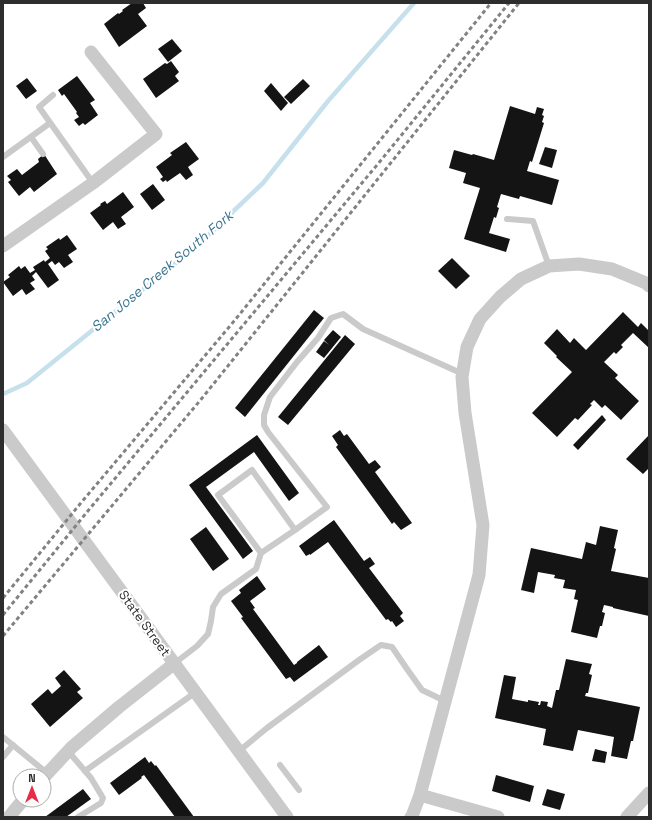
<svg xmlns="http://www.w3.org/2000/svg" width="652" height="820" font-family="'Space Grotesk',sans-serif">
  <rect width="100%" height="100%" fill="#fff"/>
  <g fill="none" stroke-linecap="round" stroke-linejoin="round">
    <!-- stream -->
    <path stroke="#c6e0ec" stroke-width="4.5" d="M3,394L27,383L198,245L263,183L328,101L414,3"/>
  </g>
  <!-- building -->
  <g fill="#141414">
    <path d="M132,3H143L146,8L138,14L147,26L119,47L104,24L118,13L119,14L123,11L122,10Z"/>
    <path d="M172,39L182,51L168,62L158,49Z"/>
    <path d="M171,61L179,72L175,76L179,81L156,98L143,79L165,63L167,64Z"/>
    <path d="M77,76L95,100L90,103L98,115L85,125L83,123L79,126L74,120L79,117L76,113L77,112L64,94L62,96L58,90Z"/>
    <path d="M27,78L37,91L26,99L16,86Z"/>
    <path d="M303,79L310,86L291,104L284,97Z"/>
    <path d="M271,83L288,103L281,111L264,91Z"/>
    <path d="M510,106L535,114L537,107L544,109L542,115L544,116L542,122L544,123L532,162L530,161L527,171L559,180L552,205L520,196L519,199L501,194L497,207L499,208L496,218L494,217L489,233L510,239L506,252L464,239L480,188L463,183L466,173L449,168L454,150L472,155L473,154L494,160Z"/>
    <path d="M186,142L199,159L188,167L193,175L186,180L180,173L167,182L166,180L163,182L160,179L163,177L156,167L172,155L170,153Z"/>
    <path d="M545,147L557,150L552,168L539,164Z"/>
    <path d="M44,154L57,174L34,192L30,187L19,196L8,182L11,180L7,176L17,169L22,175L39,162L38,159Z"/>
    <path d="M153,184L165,200L152,210L140,194Z"/>
    <path d="M123,192L134,207L121,217L126,224L118,229L113,222L103,230L90,213L101,205L100,204L105,201L107,204Z"/>
    <path d="M67,235L77,249L68,255L73,262L64,268L59,262L55,265L52,261L48,264L59,280L48,288L36,272L32,276L35,280L30,283L35,289L26,295L22,289L13,296L3,282L10,277L8,275L19,266L21,269L25,266L30,273L35,270L33,267L44,260L45,262L50,258L45,251L48,249L46,247L59,238L60,240Z"/>
    <path d="M452,258L470,276L456,289L438,271Z"/>
    <path d="M314,310L324,318L245,417L235,408Z"/>
    <path d="M623,312L638,327L641,323L649,331V348L633,333L621,345L623,347L616,354L614,352L604,362L618,375L615,378L639,401L621,420L605,405L602,408L594,400L590,404L592,405L578,420L575,418L557,437L532,413L572,372L556,357L557,356L544,343L557,329L570,343L574,338L586,350Z"/>
    <path d="M333,330L341,337L324,358L316,352L324,341L329,345L324,340Z"/>
    <path d="M345,335L355,344L288,425L278,417Z"/>
    <path d="M602,415L606,420L578,450L573,445Z"/>
    <path d="M340,430L344,436L347,434L369,464L375,460L381,467L375,472L412,523L401,530L394,522L392,524L336,447L338,445L332,436Z"/>
    <path d="M257,435L299,493L289,501L254,452L206,487L253,551L243,559L189,485Z"/>
    <path d="M649,435V468L643,474L626,459Z"/>
    <path d="M334,520L364,561L370,557L375,564L369,568L403,613L400,616L404,621L396,627L392,621L391,622L388,619L386,620L328,542L310,555V554L306,556L299,546Z"/>
    <path d="M600,526L618,530L614,548L616,549L611,571L649,578V616L613,608V607L604,605L602,612L605,613L602,626H600L597,638L571,632L578,600L574,599L576,590L563,588L565,580L554,578L555,575L538,572L534,593L521,590L531,548L582,559L586,542L596,545Z"/>
    <path d="M206,527L229,559L213,571L190,539Z"/>
    <path d="M257,576L266,589L250,601L255,608L253,609L294,665L297,663V662L319,645L328,657L294,682L290,677L286,679L241,618L243,617L231,601L241,593L239,590Z"/>
    <path d="M566,659L592,664L589,674L592,675L588,693H586L585,696L640,707L633,741H631L627,759L611,756L614,737L578,730L573,751L543,745L546,729L495,718L504,675L516,677L512,699L528,702V700L539,702L538,705H540L541,701L548,702L547,706L552,708L556,690H559Z"/>
    <path d="M64,670L81,689L77,692L83,698L50,727L31,704L48,689L52,694L61,686L55,678Z"/>
    <path d="M595,749L607,752L605,763L592,761Z"/>
    <path d="M145,757L149,763L151,761L155,766L156,765L194,817H175L144,775L141,777L142,778L119,795L110,783Z"/>
    <path d="M496,775L534,786L530,802L492,791Z"/>
    <path d="M83,789L91,799L66,817H45Z"/>
    <path d="M547,789L565,794L560,810L542,805Z"/>
  </g>
  <g fill="none" stroke-linecap="round" stroke-linejoin="round">
    <!-- lane -->
    <g stroke="#cacaca" stroke-width="6">
      <path d="M53,95L39,107L93,183"/>
      <path d="M31,137L43,154"/>
      <path d="M3,157L50,123"/>
      <path d="M507,219L533,221L549,266"/>
      <path d="M295,530L327,507L268,432L264,425V415L270,397L297,362L318,338L331,318L343,314L363,329L463,374"/>
      <path d="M175,663L197,646L208,634L211,621L213,607L221,594L256,569L261,553L295,530L252,470L218,495L261,553"/>
      <path d="M3,737L47,773"/>
      <path d="M68,751L91,778L103,798L101,803L78,817"/>
      <path d="M239,751L267,728L359,660L381,645L392,647L407,669L422,690L445,701"/>
      <path d="M3,757L13,745"/>
      <path d="M280,765L299,790"/>
      <path d="M85,771L196,692"/>
    </g>
    <!-- street -->
    <g stroke="#cacaca" stroke-width="13">
      <path d="M3,246L93,183L156,134L91,52"/>
      <path d="M3,430L287,817"/>
      <path d="M44,777L72,747L119,707L175,663"/>
      <path d="M420,795L498,817"/>
      <path d="M9,817L23,800"/>
      <path d="M411,817L412,816L420,795L479,575L483,525L465,413L462,377L467,347L480,319L500,297L521,279L549,266L579,264L612,269L646,283L649,286"/>
      <path d="M627,817L649,793"/>
    </g>
    <!-- rail -->
    <g stroke="#828282" stroke-width="3" stroke-dasharray="4 3" stroke-linecap="butt">
      <path d="M3,598L80,504L235,320L491,3"/>
      <path d="M3,615L87,512L382,159L509,3"/>
      <path d="M3,636L203,397L519,3"/>
    </g>
  </g>
  <g text-anchor="middle" stroke-width="4" stroke-linejoin="round" paint-order="stroke">
    <!-- street labels -->
    <g font-size="13" fill="#2d2d2d" stroke="#fff">
      <text transform="translate(145 623) rotate(54)" y="5">State Street</text>
    </g>
    <!-- water labels -->
    <g font-size="14" font-style="italic" fill="#3a7590" stroke="#fff">
      <text transform="translate(162 271) rotate(-40)" y="5">San Jose Creek South Fork</text>
    </g>
  </g>
  <!-- border -->
  <rect width="652" height="820" fill="none" stroke="#2d2d2d" stroke-width="8"/>
  <!-- north arrow -->
  <g transform="translate(32 788)"><circle r="19" fill="#ffffff" stroke="#ababab"/>
  <path d="M0-3L7 15L0 10L-7 15Z" fill="#e82c47"/>
  <text y="-6" font-size="11" font-weight="bold" text-anchor="middle" fill="#2d2d2d">N</text>
  </g>
</svg>
